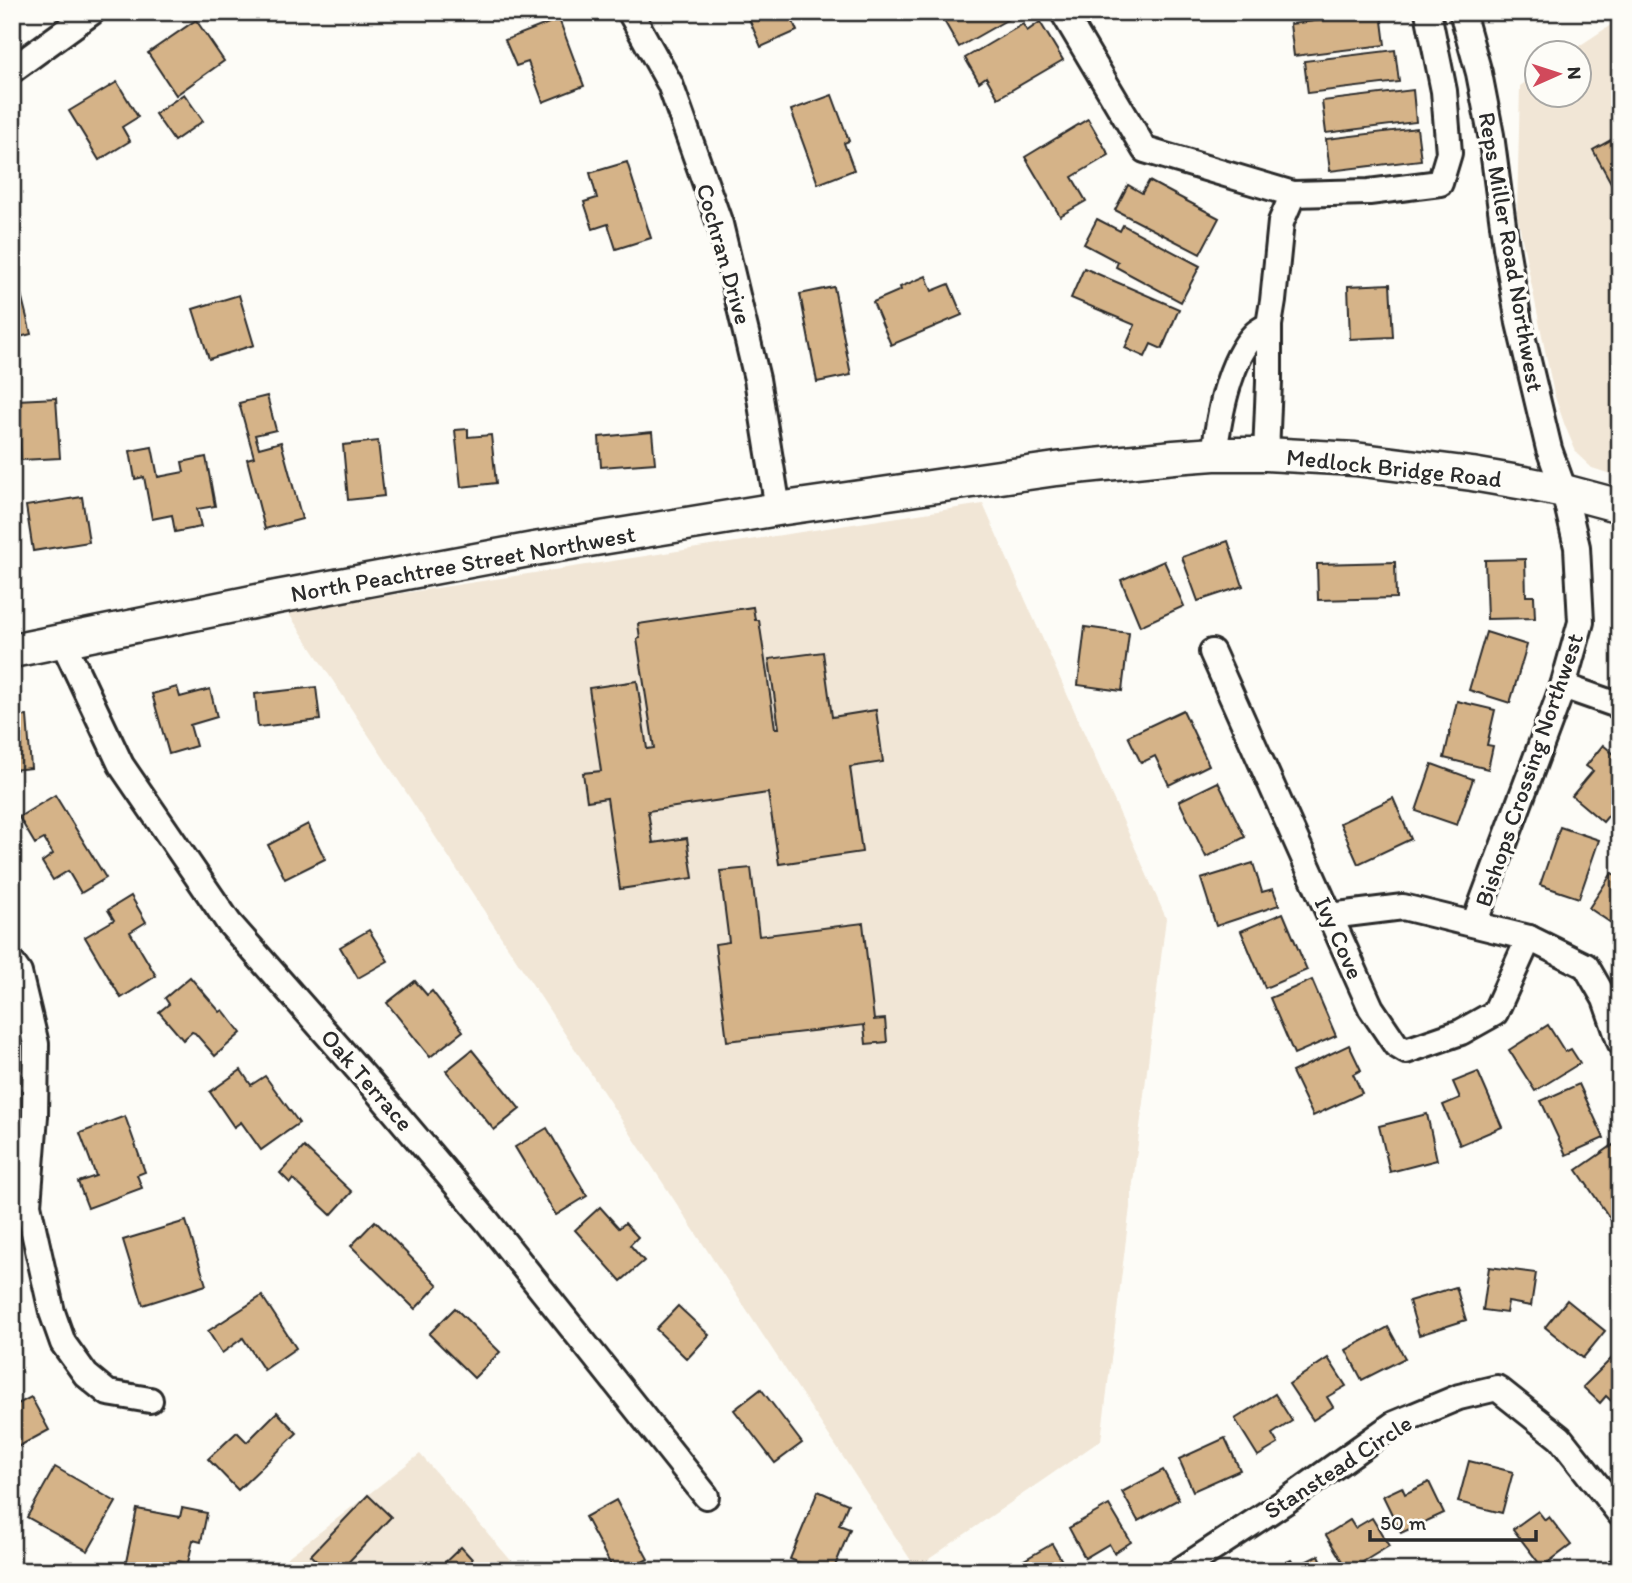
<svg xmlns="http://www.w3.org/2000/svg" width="1632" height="1583" font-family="Itim,sans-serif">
  <rect width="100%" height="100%" fill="#fdfcf7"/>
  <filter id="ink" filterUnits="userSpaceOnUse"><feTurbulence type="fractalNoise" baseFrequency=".0143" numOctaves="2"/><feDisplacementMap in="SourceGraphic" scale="14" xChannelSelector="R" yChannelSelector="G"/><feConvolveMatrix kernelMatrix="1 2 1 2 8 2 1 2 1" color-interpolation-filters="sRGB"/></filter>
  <g filter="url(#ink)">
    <!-- built -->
    <g fill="#f1e6d6">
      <path d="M1620,19V477L1592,468L1577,454L1565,426L1554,394L1517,214L1520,86L1537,74L1538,94H1580V52H1570Z"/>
      <path d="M983,504L1166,918L1101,1440L916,1568L287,611Z"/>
      <path d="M420,1454L520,1571H270Z"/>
    </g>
    <!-- building -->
    <g fill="#d5b388" stroke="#2b2b2b" stroke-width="2">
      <path d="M746,12H789L797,31L761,47Z"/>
      <path d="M939,12H1019V13L959,47Z"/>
      <path d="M1381,13L1385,45L1294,56L1290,24Z"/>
      <path d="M559,19L584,86L543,102L528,62L516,66L505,40Z"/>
      <path d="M196,20L224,61L176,95L148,53Z"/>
      <path d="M1040,22L1063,60L998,98L986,77L979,82L965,58L1023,24L1027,31Z"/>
      <path d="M1395,50L1399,82L1308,93L1304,61Z"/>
      <path d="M117,82L138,117L122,127L130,141L99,160L69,111Z"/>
      <path d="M1413,90L1416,122L1326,133L1322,101Z"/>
      <path d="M184,94L203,121L174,141L155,114Z"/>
      <path d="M832,95L849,141L844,143L854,170L818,184L791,110Z"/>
      <path d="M1088,119L1109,155L1072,177L1086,201L1060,216L1025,157Z"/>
      <path d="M1417,128L1421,160L1330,171L1326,139Z"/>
      <path d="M1620,135V199L1593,150Z"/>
      <path d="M627,162L651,238L616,249L608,224L593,229L584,202L597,198L590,173Z"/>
      <path d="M1149,181L1219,218L1200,254L1115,210L1128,185L1142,193Z"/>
      <path d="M1097,219L1120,231L1123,225L1200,266L1181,302L1116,267L1118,262L1084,244Z"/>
      <path d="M1084,268L1179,309L1162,349L1151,344L1145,357L1125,348L1135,325L1071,298Z"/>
      <path d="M926,276L932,291L949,284L962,315L891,345L873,302L901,290L900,287Z"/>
      <path d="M18,282L31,334L12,339V283Z"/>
      <path d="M1390,284L1393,337L1350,339L1348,286Z"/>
      <path d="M834,287L851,375L817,382L800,294Z"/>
      <path d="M239,295L254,345L209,359L193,309Z"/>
      <path d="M267,396L276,430L255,435L259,448L281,442L302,519L265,529L247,459L254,457L239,403Z"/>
      <path d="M56,398L60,458L21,460L17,400Z"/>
      <path d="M468,429V437L491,435L496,483L461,487L455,430Z"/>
      <path d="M652,432L655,463L601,467L599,437Z"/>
      <path d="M378,441L384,496L348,500L343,445Z"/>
      <path d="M152,447L158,477L184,472L182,462L206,457L215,506L197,509L201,527L175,532L172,515L152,519L144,477L135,479L130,451Z"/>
      <path d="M82,497L89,542L33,551L26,506Z"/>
      <path d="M1228,541L1243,586L1198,601L1182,557Z"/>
      <path d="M1525,559L1526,596H1534L1535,618L1487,619L1485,560Z"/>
      <path d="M1164,561L1184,606L1140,626L1121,580Z"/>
      <path d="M1395,562L1396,598L1318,600L1317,564Z"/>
      <path d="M753,607L755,620H759L775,728H779L769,659L823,652L832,717L876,710L883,762L850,767L862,852L779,864L768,793L648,811L653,843L687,838L693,878L620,889L607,798L587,801L583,773L601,771L589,688L637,681L647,749L654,748L637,639L640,638L638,624Z"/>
      <path d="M1085,627L1129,633L1122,691L1078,685Z"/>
      <path d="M1486,632L1527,645L1510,703L1469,690Z"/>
      <path d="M177,687L180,697L210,689L217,717L190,725L196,746L169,754L152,694Z"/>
      <path d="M316,687L320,720L258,727L255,694Z"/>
      <path d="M1457,701L1495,710L1487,745L1493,746L1488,769L1444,758Z"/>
      <path d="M1183,710L1209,765L1169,785L1155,756L1141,763L1128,736Z"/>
      <path d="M27,716L31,768L12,770V717Z"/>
      <path d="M1603,745L1620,759V802L1603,822L1572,796L1593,771L1586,766Z"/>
      <path d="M1432,764L1473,779L1457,825L1416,811Z"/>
      <path d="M1218,782L1245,837L1206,857L1179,801Z"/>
      <path d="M55,795L106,878L81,893L68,871L53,880L42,862L53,854L44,839L35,844L19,817Z"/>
      <path d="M1393,798L1411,839L1358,864L1340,823Z"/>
      <path d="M308,824L325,859L285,879L268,845Z"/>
      <path d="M1560,827L1599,840L1579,898L1540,885Z"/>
      <path d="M1253,863L1262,892L1273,889L1279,905L1216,926L1201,879Z"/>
      <path d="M751,868L759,936L863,923L874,1020L885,1019L887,1042L866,1044L864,1025L727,1041L715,944L729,942L720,871Z"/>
      <path d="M1612,873L1620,878V929L1589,908Z"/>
      <path d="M131,896L146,922L130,932L156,976L121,998L85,937L114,920L108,910Z"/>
      <path d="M1283,913L1307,970L1265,988L1241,931Z"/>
      <path d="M369,930L388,961L358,978L340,947Z"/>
      <path d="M190,977L220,1012L223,1010L241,1033L215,1056L195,1033L192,1032L183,1040L159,1012L169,1004L165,998Z"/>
      <path d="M1312,980L1336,1036L1294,1054L1270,998Z"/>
      <path d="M415,981L427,995L432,991L463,1031L430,1057L387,1003Z"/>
      <path d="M1548,1025L1565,1052L1571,1049L1580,1063L1535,1091L1509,1050Z"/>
      <path d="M1349,1045L1361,1070L1353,1074L1362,1093L1313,1116L1292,1072Z"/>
      <path d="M472,1050L520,1109L494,1130L446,1071Z"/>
      <path d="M241,1070L251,1085L265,1076L299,1123L261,1150L241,1122L234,1127L210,1092Z"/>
      <path d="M1478,1072L1502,1127L1460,1145L1443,1105L1460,1098L1453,1082Z"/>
      <path d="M1579,1084L1604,1138L1566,1155L1541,1101Z"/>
      <path d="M1427,1114L1437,1160L1390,1172L1379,1126Z"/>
      <path d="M125,1116L145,1172L137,1175L142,1188L88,1208L78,1182L96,1176L80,1133Z"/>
      <path d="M547,1128L587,1196L556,1215L515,1147Z"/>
      <path d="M1613,1145L1620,1155V1214L1611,1220L1577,1170Z"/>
      <path d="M304,1147L352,1192L331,1215L293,1179L290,1183L280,1173Z"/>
      <path d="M600,1207L619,1228L625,1223L638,1237L630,1245L644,1261L621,1281L575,1230Z"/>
      <path d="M186,1221L206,1285L143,1305L123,1240Z"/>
      <path d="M375,1221L438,1285L415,1309L351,1246Z"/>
      <path d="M1489,1267L1536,1273L1531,1306L1508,1302L1506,1313L1483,1310Z"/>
      <path d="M1456,1287L1466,1320L1419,1335L1409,1301Z"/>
      <path d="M262,1296L296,1348L264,1370L243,1338L222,1353L208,1331Z"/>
      <path d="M1567,1300L1605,1331L1583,1358L1545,1327Z"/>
      <path d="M678,1306L709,1335L687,1359L656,1329Z"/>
      <path d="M455,1308L500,1352L474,1378L429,1334Z"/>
      <path d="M1388,1327L1405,1358L1362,1380L1346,1350Z"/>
      <path d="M1613,1357L1620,1364V1409L1606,1396L1600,1403L1583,1387Z"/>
      <path d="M1328,1358L1346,1386L1327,1397L1333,1407L1313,1420L1289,1384Z"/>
      <path d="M761,1389L802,1443L775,1463L734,1410Z"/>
      <path d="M1275,1394L1292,1421L1272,1434L1278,1444L1258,1456L1235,1419Z"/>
      <path d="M31,1397L49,1430L12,1450V1403L14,1406Z"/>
      <path d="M277,1412L297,1433L238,1490L208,1459L237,1432L247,1442Z"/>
      <path d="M1225,1438L1240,1470L1193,1491L1179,1459Z"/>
      <path d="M1469,1461L1513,1472L1502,1513L1458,1502Z"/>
      <path d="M55,1467L116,1502L88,1551L27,1517Z"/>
      <path d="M1163,1470L1179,1499L1138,1521L1122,1492Z"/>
      <path d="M1429,1482L1444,1513L1401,1533L1383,1496L1402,1487L1405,1494Z"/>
      <path d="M818,1491L848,1504L839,1525L850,1529L833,1571H819L790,1559Z"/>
      <path d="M368,1495L391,1517L340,1571H328L311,1555Z"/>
      <path d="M616,1500L648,1559L626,1571H614L585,1517Z"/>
      <path d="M1109,1505L1131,1542L1114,1553L1109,1544L1085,1558L1069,1528Z"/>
      <path d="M182,1508L207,1513L201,1542L193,1540L188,1563L177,1561L175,1571H172L126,1562L137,1509L180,1517Z"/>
      <path d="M1538,1511L1545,1520L1549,1517L1571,1545L1542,1567L1513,1529Z"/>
      <path d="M1372,1518L1389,1546L1348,1571L1326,1535L1350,1520L1355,1528Z"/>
      <path d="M1052,1544L1068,1571H1014L1012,1567Z"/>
      <path d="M461,1547L483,1571H436Z"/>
      <path d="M1319,1555L1326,1571H1274L1273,1569L1291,1560L1295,1567Z"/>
    </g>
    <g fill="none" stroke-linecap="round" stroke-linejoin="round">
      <!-- minor casing -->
      <g stroke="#2b2b2b" stroke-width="30">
        <g id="minor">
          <path d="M630,12L670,84L720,224L757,379L778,509"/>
          <path d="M1063,12L1145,150L1293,194L1369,192L1440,183L1449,153L1444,91L1428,12"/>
          <path d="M1462,12L1479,73L1491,135L1506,247L1519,323L1549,449L1564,491L1577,547L1581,622L1563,686L1474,924"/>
          <path d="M12,70L92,12"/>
          <path d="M1214,454C1219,418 1228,361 1255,334C1258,331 1264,328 1269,325L1273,301L1281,222L1293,194"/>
          <path d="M1266,454L1269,382V325"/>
          <path d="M63,642L121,765L229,923L370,1083L487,1221L706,1496"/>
          <path d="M1212,652L1371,1008L1396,1045L1406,1051L1461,1032L1495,1013L1529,938"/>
          <path d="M1563,686L1620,706"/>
          <path d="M1330,916L1403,907L1529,938L1586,966L1605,999L1620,1042"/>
          <path d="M12,963L19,973L36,1044L35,1116L28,1205L52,1312L63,1343L86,1375L108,1393L150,1400"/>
          <path d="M1179,1571L1286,1501L1394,1424L1459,1397L1497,1388L1560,1438L1620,1514"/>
          <path d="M1619,1571L1620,1570"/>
        </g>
      </g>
      <!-- tertiary casing -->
      <g stroke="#2b2b2b" stroke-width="37">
        <path id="tertiary" d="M12,651L277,597L534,549L778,509L916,489L1056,469L1174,457L1214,454H1266L1355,459L1472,474L1530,484L1564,491L1620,506"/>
      </g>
      <!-- minor -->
      <use href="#minor" stroke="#fdfcf7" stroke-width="24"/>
      <!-- tertiary -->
      <use href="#tertiary" stroke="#fdfcf7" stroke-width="32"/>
    </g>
  </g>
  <g text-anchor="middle" stroke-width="7" stroke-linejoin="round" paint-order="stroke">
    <!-- street labels -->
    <g font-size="24" fill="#2b2b2b" stroke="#fdfcf7">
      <text transform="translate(1511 252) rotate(80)" y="8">Reps Miller Road Northwest</text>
      <text transform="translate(724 254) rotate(74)" y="8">Cochran Drive</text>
      <text transform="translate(1394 468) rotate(6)" y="8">Medlock Bridge Road</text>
      <text transform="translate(463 564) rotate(-10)" y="8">North Peachtree Street Northwest</text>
      <text transform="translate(1529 770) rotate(-71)" y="8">Bishops Crossing Northwest</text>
      <text transform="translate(1339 938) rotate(66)" y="8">Ivy Cove</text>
      <text transform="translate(367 1080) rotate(49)" y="8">Oak Terrace</text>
      <text transform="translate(1338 1467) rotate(-33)" y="8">Stanstead Circle</text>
    </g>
  </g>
  <!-- margin -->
  <rect width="1632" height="1583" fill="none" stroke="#fdfcf7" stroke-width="42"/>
  <rect x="21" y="21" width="1590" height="1541" fill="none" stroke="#2b2b2b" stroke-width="2.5" filter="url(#ink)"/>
  <!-- north arrow -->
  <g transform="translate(1558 74) rotate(87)"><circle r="33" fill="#fdfcf7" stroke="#a9a8a5" stroke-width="2"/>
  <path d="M0-5L12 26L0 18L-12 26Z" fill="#d1495b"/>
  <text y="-10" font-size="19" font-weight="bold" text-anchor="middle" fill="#2b2b2b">N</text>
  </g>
  <!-- scale -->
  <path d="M1370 1530v10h166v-10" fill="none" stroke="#2b2b2b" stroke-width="3.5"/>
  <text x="1380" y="1530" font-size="21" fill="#2b2b2b" stroke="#fdfcf7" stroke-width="5" paint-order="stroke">50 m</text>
</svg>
